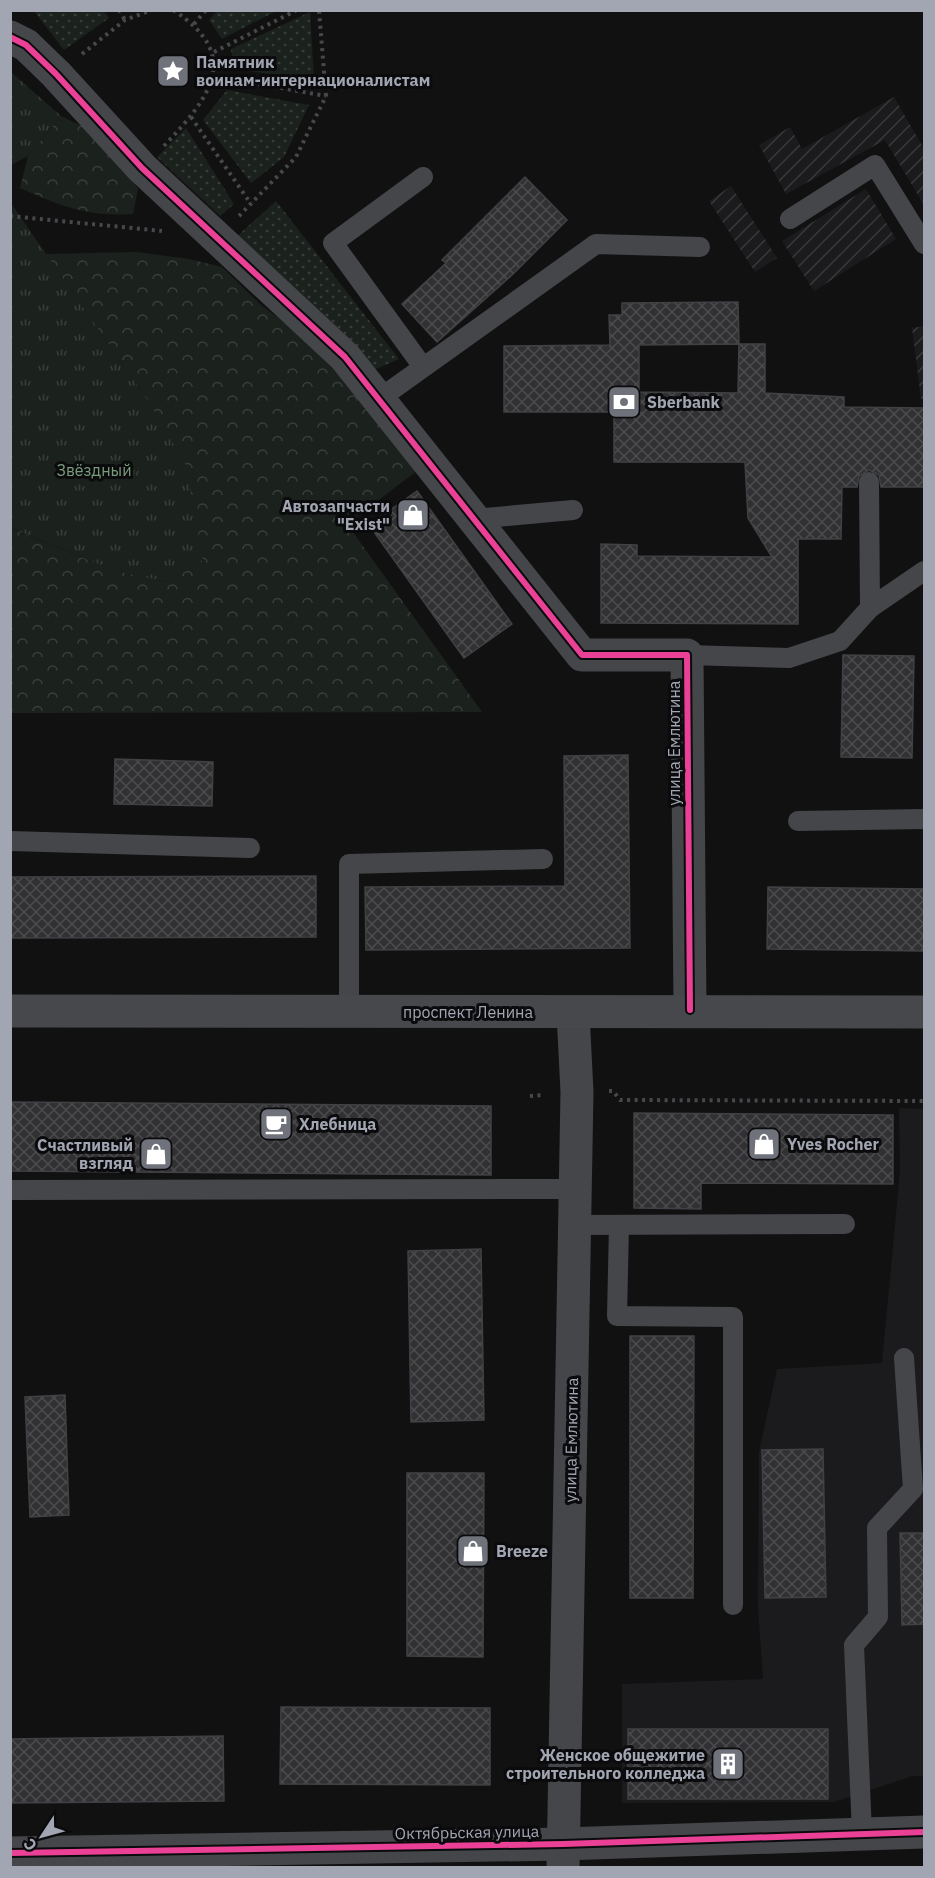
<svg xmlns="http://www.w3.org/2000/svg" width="935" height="1878" font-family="'IBM Plex Sans',sans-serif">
  <defs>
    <pattern id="industrial-furrows" width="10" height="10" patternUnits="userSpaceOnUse" patternTransform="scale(1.5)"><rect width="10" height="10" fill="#1b1b1d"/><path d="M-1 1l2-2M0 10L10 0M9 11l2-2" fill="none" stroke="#39393b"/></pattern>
    <pattern id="grass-dots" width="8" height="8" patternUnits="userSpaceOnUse" patternTransform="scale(1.5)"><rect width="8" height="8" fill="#1b211c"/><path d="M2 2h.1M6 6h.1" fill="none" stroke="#393e3b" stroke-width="1.8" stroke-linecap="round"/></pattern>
    <pattern id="forest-crowns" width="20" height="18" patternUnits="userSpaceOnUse" patternTransform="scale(1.5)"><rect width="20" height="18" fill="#1b211c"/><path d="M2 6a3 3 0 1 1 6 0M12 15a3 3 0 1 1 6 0" fill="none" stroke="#393e3b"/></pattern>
    <pattern id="park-tufts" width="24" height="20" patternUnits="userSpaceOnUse" patternTransform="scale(1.5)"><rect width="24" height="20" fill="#1b211c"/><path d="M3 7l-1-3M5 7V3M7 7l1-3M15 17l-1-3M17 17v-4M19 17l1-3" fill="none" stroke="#393e3b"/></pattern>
    <pattern id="building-cross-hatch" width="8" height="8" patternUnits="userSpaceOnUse" patternTransform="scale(1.5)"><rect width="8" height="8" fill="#313133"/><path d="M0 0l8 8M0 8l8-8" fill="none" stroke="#4c4c4e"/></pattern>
  </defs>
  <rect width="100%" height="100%" fill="#111"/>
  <!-- built -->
  <path fill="#1b1b1d" d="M899,1108L924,1109V1776H913L834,1802L622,1803V1684L763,1679L758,1608L759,1452L777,1369L882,1363L900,1171Z"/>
  <!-- industrial -->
  <g fill="url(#industrial-furrows)">
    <path d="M894,97L924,149V205L885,140L786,194L759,145L790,127L802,149Z"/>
    <path d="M731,186L777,258L755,272L709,201Z"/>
    <path d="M866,189L896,239L814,291L782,241Z"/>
    <path d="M924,326V398L921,399L912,328Z"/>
  </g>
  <!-- grass -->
  <g fill="url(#grass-dots)">
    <path d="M34,11H104L109,18L64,50Z"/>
    <path d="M217,11V10L276,11L222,39L209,20Z"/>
    <path d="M310,12L314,80L234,69L231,49Z"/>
    <path d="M227,90L309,105L284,157L251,183L203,120Z"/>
    <path d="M186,128L234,204L220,216L157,157Z"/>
    <path d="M276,201L399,359L374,370L234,239Z"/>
  </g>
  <!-- forest -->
  <g fill="url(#forest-crowns)">
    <path d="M61,116L104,137L122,159L138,189L133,214C86,217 62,206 20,188L28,156Z"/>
    <path d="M137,252L189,259L222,267L262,306L324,351L422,467L347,524L482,712L11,713L10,528L113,570L167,582L203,561L148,401L46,254Z"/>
  </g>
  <!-- park -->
  <g fill="url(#park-tufts)">
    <path d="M11,72L61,116L28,156L11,165Z"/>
    <path d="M10,202L148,401L186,465L203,561L167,582L113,570L11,528Z"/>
  </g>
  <!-- building -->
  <g fill="url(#building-cross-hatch)" stroke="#404144" stroke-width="1.5" fill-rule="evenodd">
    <path d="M525,177L567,220L512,275L437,342L402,304L446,263L442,260Z"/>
    <path d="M738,302L739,344H765V393L844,397V407L924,408V487H881L879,475L869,470L859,476L857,487H842L841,539H798V624L601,623V544L637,545V556L772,557L748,518L745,462H614V412H504V346L610,345L609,315H622V303ZM739,344L738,393L639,392V345Z"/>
    <path d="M417,491L512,624L464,658L369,525Z"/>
    <path d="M843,655L914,656L912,758L841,757Z"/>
    <path d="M628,755L630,948L366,950L365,887L565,886L564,756Z"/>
    <path d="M115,759L213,762L212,806L114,804Z"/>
    <path d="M316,876V937L10,938V877Z"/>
    <path d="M768,887L924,889V951L767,949Z"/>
    <path d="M10,1102L491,1106V1175L10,1171Z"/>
    <path d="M634,1113L893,1115V1184L701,1183V1209L634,1208Z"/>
    <path d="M481,1249L484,1420L411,1422L408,1251Z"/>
    <path d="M630,1336H694L693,1598H630Z"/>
    <path d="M65,1395L69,1515L30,1517L25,1397Z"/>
    <path d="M823,1449L826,1597L765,1598L762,1450Z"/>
    <path d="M407,1473H484L483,1657L407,1656Z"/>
    <path d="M900,1533H924V1624L902,1625Z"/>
    <path d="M281,1707L490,1708V1785L280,1784Z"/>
    <rect x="628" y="1729" width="200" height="70"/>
    <path d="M223,1736L224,1801L10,1803V1739Z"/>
  </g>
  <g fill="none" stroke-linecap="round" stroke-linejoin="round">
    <!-- path -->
    <g stroke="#47484c" stroke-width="4" stroke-dasharray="3 4.5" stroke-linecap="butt">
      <path d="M119,10L125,20"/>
      <path d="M194,24L206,10"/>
      <path d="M214,52L297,10"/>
      <path d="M82,54L125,20L152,10"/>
      <path d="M214,76L326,96"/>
      <path d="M191,117L251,204"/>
      <path d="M164,146C209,98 244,56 173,10"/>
      <path d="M10,216L162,231"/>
      <path d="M239,216L296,157L326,96L319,10"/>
      <path d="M609,1091H613L620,1100L924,1101"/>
      <path d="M530,1096L544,1095"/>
    </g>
    <!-- service -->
    <g stroke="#45464a" stroke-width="20">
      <path d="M423,177L333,243L423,367"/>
      <path d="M790,219L875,165L924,244"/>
      <path d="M379,399L596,244L700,247"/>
      <path d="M474,519L573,510"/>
      <path d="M870,608L924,571"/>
      <path d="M687,655L789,658L840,641L870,608L869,482"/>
      <path d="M798,821L924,819"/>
      <path d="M10,841L250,848"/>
      <path d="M349,1011V864L543,859"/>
      <path d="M10,1190L575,1189"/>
      <path d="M575,1225L845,1224"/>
      <path d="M619,1225L617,1316L733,1317V1605"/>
      <path d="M862,1834L854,1645L878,1617L877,1528L913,1489L904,1358"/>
    </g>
    <!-- minor -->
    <g stroke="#45464a" stroke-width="33">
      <path d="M10,37L26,45L56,74L142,168L345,357L582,655H687L690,1010"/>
      <path d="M10,1853L563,1844L924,1832"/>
      <path d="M563,1868L577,1092L573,1013"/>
    </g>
    <!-- primary -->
    <path stroke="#47484c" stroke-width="33" d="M10,1011L924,1012"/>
    <!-- cycleway casing -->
    <g stroke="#0b0b0d" stroke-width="10">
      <g id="cycleway">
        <path d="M10,37L26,45L56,74L142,168L345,357L582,655H687L690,1010"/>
        <path d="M10,1853L563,1844L924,1832"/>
      </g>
    </g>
    <!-- cycleway -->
    <use href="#cycleway" stroke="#ea4096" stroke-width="6"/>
  </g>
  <!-- icons -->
  <defs>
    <g id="sight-square" transform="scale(1.725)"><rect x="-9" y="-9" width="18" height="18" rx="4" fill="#6f727a" stroke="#0b0b0d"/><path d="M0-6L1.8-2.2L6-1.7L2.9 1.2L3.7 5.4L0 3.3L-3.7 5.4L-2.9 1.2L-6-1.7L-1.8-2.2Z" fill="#fff"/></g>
    <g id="bank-square" transform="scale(1.725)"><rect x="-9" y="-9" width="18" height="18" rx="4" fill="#6f727a" stroke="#0b0b0d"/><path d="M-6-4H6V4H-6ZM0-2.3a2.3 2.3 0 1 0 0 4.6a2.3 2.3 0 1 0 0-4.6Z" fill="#fff"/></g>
    <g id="shop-square" transform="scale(1.725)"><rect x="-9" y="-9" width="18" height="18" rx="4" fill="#6f727a" stroke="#0b0b0d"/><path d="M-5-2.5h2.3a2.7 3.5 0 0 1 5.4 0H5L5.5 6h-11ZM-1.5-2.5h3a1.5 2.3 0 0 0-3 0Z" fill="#fff"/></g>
    <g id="cafe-square" transform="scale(1.725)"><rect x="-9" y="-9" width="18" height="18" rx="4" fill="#6f727a" stroke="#0b0b0d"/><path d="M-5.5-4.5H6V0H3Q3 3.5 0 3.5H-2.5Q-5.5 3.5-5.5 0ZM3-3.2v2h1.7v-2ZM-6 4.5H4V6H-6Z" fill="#fff"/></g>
    <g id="building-square" transform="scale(1.725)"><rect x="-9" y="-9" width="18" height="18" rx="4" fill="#6f727a" stroke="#0b0b0d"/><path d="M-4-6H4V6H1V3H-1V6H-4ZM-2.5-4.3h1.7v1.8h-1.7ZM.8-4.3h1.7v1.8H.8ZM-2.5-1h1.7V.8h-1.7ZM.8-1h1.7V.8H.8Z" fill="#fff"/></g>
  </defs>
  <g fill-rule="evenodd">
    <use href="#sight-square" x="173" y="71"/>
    <use href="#bank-square" x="624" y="402"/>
    <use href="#shop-square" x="413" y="515"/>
    <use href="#cafe-square" x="276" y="1124"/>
    <use href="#shop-square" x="764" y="1144"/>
    <use href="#shop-square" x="156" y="1154"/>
    <use href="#shop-square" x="473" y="1551"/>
    <use href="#building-square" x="728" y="1764"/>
  </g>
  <g text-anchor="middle" stroke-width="6" stroke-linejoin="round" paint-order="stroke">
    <!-- poi labels -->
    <g font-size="16" font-weight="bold" fill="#a2a6b2" stroke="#0b0b0d" text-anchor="start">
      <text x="196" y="68">Памятник<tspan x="196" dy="18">воинам-интернационалистам</tspan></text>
      <text x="647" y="408">Sberbank</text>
      <text x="390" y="512" text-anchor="end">Автозапчасти<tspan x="390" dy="18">"Exist"</tspan></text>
      <text x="299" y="1130">Хлебница</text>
      <text x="787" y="1150">Yves Rocher</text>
      <text x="133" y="1151" text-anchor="end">Счастливый<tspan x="133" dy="18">взгляд</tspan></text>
      <text x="496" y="1557">Breeze</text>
      <text x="705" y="1761" text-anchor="end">Женское общежитие<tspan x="705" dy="18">строительного колледжа</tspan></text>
    </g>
    <!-- park labels -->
    <g font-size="16" fill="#799d7c" stroke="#0b0b0d">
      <text x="94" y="476">Звёздный</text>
    </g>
    <!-- street labels -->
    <g font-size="16" fill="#a2a6b2" stroke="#0b0b0d">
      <text transform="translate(674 743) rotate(-90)" y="6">улица Емлютина</text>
      <text x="468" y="1018">проспект Ленина</text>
      <text transform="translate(571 1440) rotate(-89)" y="6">улица Емлютина</text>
      <text transform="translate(467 1832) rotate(-1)" y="6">Октябрьская улица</text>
    </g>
  </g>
  <!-- border -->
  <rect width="935" height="1878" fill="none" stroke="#a2a6b2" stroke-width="24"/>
  <!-- north arrow -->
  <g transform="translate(42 1836) rotate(234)" stroke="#0b0b0d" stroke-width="4.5" paint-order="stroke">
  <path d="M0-4.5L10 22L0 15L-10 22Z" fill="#a2a6b2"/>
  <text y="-9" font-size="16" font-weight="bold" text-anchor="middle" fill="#a2a6b2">С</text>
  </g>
</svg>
